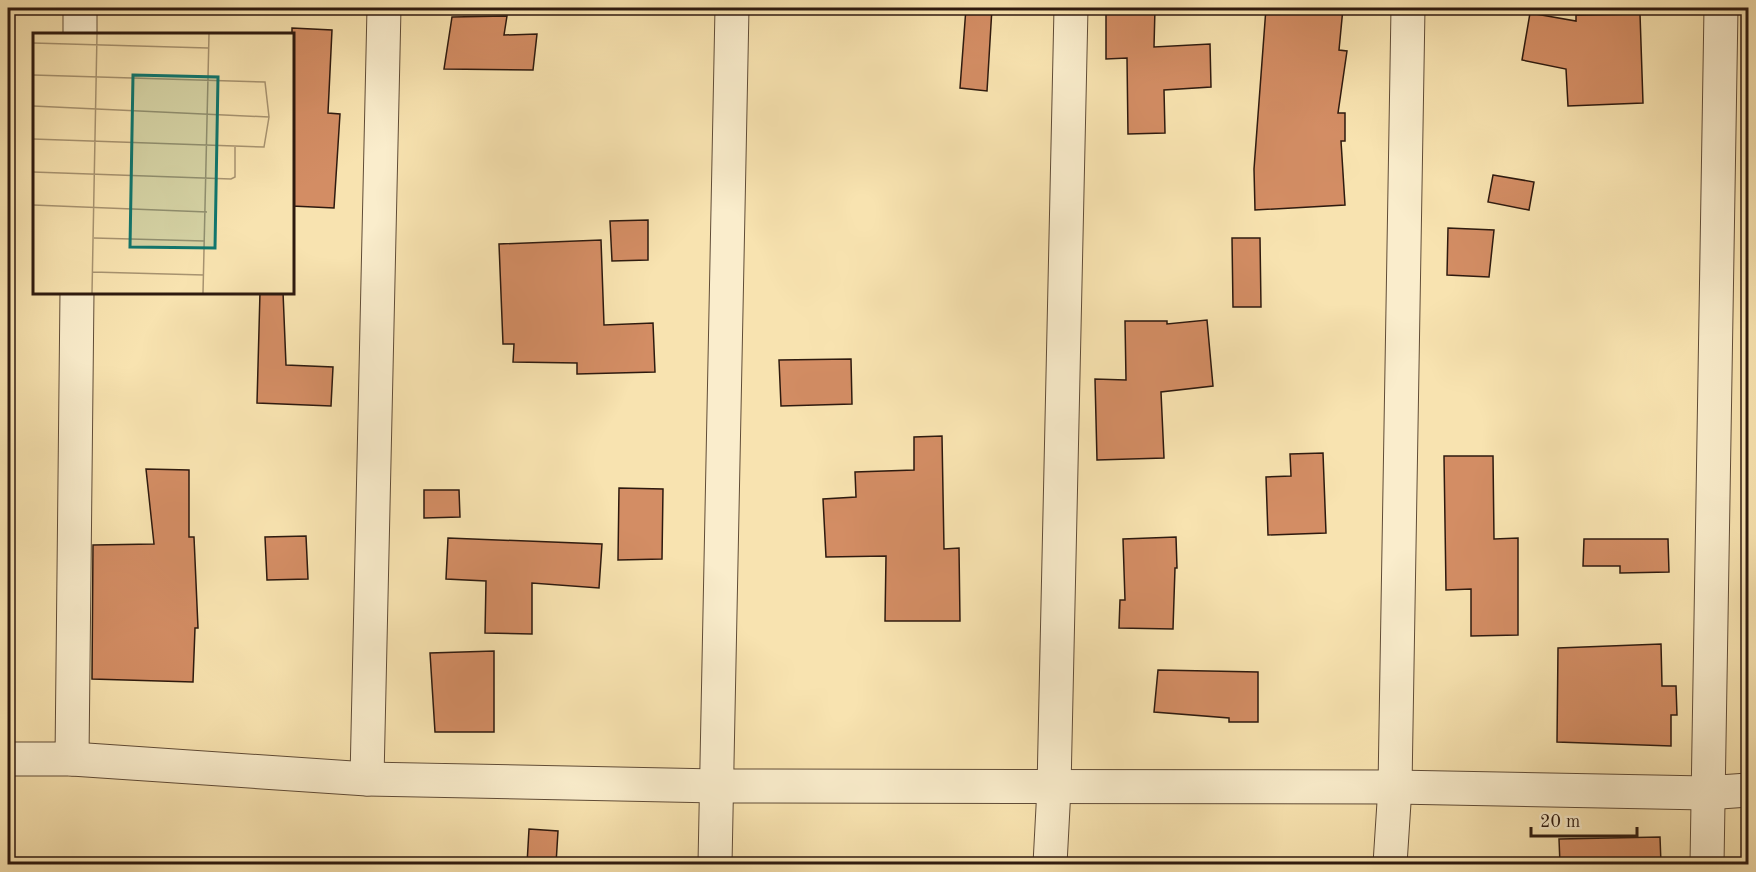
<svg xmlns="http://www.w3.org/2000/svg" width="1756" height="872" font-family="'Old Standard TT',serif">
  <rect width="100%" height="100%" fill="#f8e3b0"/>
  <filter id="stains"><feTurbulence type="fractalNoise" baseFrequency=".00333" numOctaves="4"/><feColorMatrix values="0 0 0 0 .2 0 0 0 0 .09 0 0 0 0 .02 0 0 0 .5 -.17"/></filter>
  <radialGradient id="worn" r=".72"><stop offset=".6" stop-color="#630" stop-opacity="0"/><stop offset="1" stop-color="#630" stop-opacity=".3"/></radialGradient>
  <!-- building -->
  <g fill="#d38d64" stroke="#2e1a0f" stroke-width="1.5">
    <path d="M966,8H992L987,91L960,88Z"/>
    <path d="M1106,8H1155L1154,47L1210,44L1211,87L1164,90L1165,133L1128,134L1127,58L1106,59Z"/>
    <path d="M1266,8H1343L1339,50L1347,51L1338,113H1345V141H1341L1345,205L1255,210L1254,169Z"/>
    <path d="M1530,13L1576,21V15L1640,14L1643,103L1568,106L1566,69L1522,60Z"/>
    <path d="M507,16L504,35L537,34L533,70L444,69L452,17Z"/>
    <path d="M292,28L332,30L328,113L340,114L334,208L292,206Z"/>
    <path d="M1493,175L1534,182L1529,210L1488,202Z"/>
    <path d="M648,220V260L612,261L610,221Z"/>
    <path d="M1448,228L1494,230L1489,277L1447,275Z"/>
    <path d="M1232,238H1260L1261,307H1233Z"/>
    <path d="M601,240L604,325L653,323L655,372L577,374V363L513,362L514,344H503L499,244Z"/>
    <path d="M260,292H283L286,365L333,367L331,406L257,403Z"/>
    <path d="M1207,320L1213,386L1161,392L1164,458L1097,460L1095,379L1126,380L1125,321H1167V324Z"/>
    <path d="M851,359L852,404L781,406L779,360Z"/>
    <path d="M942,436L944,549L959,548L960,621H885L886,556L826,557L823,499L856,497L855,472L914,470V437Z"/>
    <path d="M1323,453L1326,533L1268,535L1266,477L1291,476L1290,454Z"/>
    <path d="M1444,456H1493L1494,539L1518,538V635L1471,636V589L1446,590Z"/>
    <path d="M146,469L189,470V537H194L198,628H195L193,682L92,679L93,545L154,544Z"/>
    <path d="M619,488L663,489L662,559L618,560Z"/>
    <path d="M424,490H459L460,517L424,518Z"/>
    <path d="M306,536L308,579L267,580L265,537Z"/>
    <path d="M1176,537L1177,568H1175L1173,629L1119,628L1120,600H1125L1123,539Z"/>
    <path d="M448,538L602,544L599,588L532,583V634L485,633L486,581L446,579Z"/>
    <path d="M1584,539H1668L1669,572L1620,573V566H1583Z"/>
    <path d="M1661,644L1662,686H1676L1677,715H1671V746L1557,742L1558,648Z"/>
    <path d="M494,651V732H435L430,653Z"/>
    <path d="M1158,670L1258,672V722H1229V718L1154,712Z"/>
    <path d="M529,829L558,831L556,864H527Z"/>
    <path d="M1660,837L1661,864H1560L1559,839Z"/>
  </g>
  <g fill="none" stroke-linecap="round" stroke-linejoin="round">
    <!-- minor casing -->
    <g stroke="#604c37" stroke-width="35">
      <g id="minor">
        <path d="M80,34V8"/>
        <path d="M8,759H72L367,779L717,786L1395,787L1706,793L1748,790"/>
        <path d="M72,759L77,292"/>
        <path d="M367,779L384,8"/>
        <path d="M715,864L732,8"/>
        <path d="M1050,864L1054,788L1071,8"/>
        <path d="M1390,864L1395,787L1408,8"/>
        <path d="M1707,864L1721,8"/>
      </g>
    </g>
    <!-- minor -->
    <use href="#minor" stroke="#faedcc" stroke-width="33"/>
  </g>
  <!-- overview -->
  <g transform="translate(33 33)">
    <rect width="261" height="261" fill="#f8e3b0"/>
    <path fill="none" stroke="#a79370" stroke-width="1.5" d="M0,10L175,15M0,42L232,49L236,84L231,114L0,106M0,73L236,84M0,139L198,146L202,144V114M0,172L174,179M61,205L171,208M59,239L171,242M59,260L64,1M170,260L176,1"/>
    <path fill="#0f766e" fill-opacity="0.15" stroke="#0f766e" stroke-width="3" d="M100,42L185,44L182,215L97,214Z"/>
    <rect width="261" height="261" fill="none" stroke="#2e1a0f" stroke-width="3"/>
  </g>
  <!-- margin -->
  <rect width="1756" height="872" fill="none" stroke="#f8e3b0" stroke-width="30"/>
  <rect x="9" y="9" width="1738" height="854" fill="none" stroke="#2e1a0f" stroke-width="3"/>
  <rect x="15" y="15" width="1726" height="842" fill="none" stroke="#2e1a0f" stroke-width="1.5"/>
  <!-- scale -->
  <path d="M1531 827v9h106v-9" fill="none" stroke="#2e1a0f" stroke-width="3"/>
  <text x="1540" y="827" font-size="18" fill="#2e1a0f" stroke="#faedcc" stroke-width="4.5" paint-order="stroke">20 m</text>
  <rect width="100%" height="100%" filter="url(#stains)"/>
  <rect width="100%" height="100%" fill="url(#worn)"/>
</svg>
